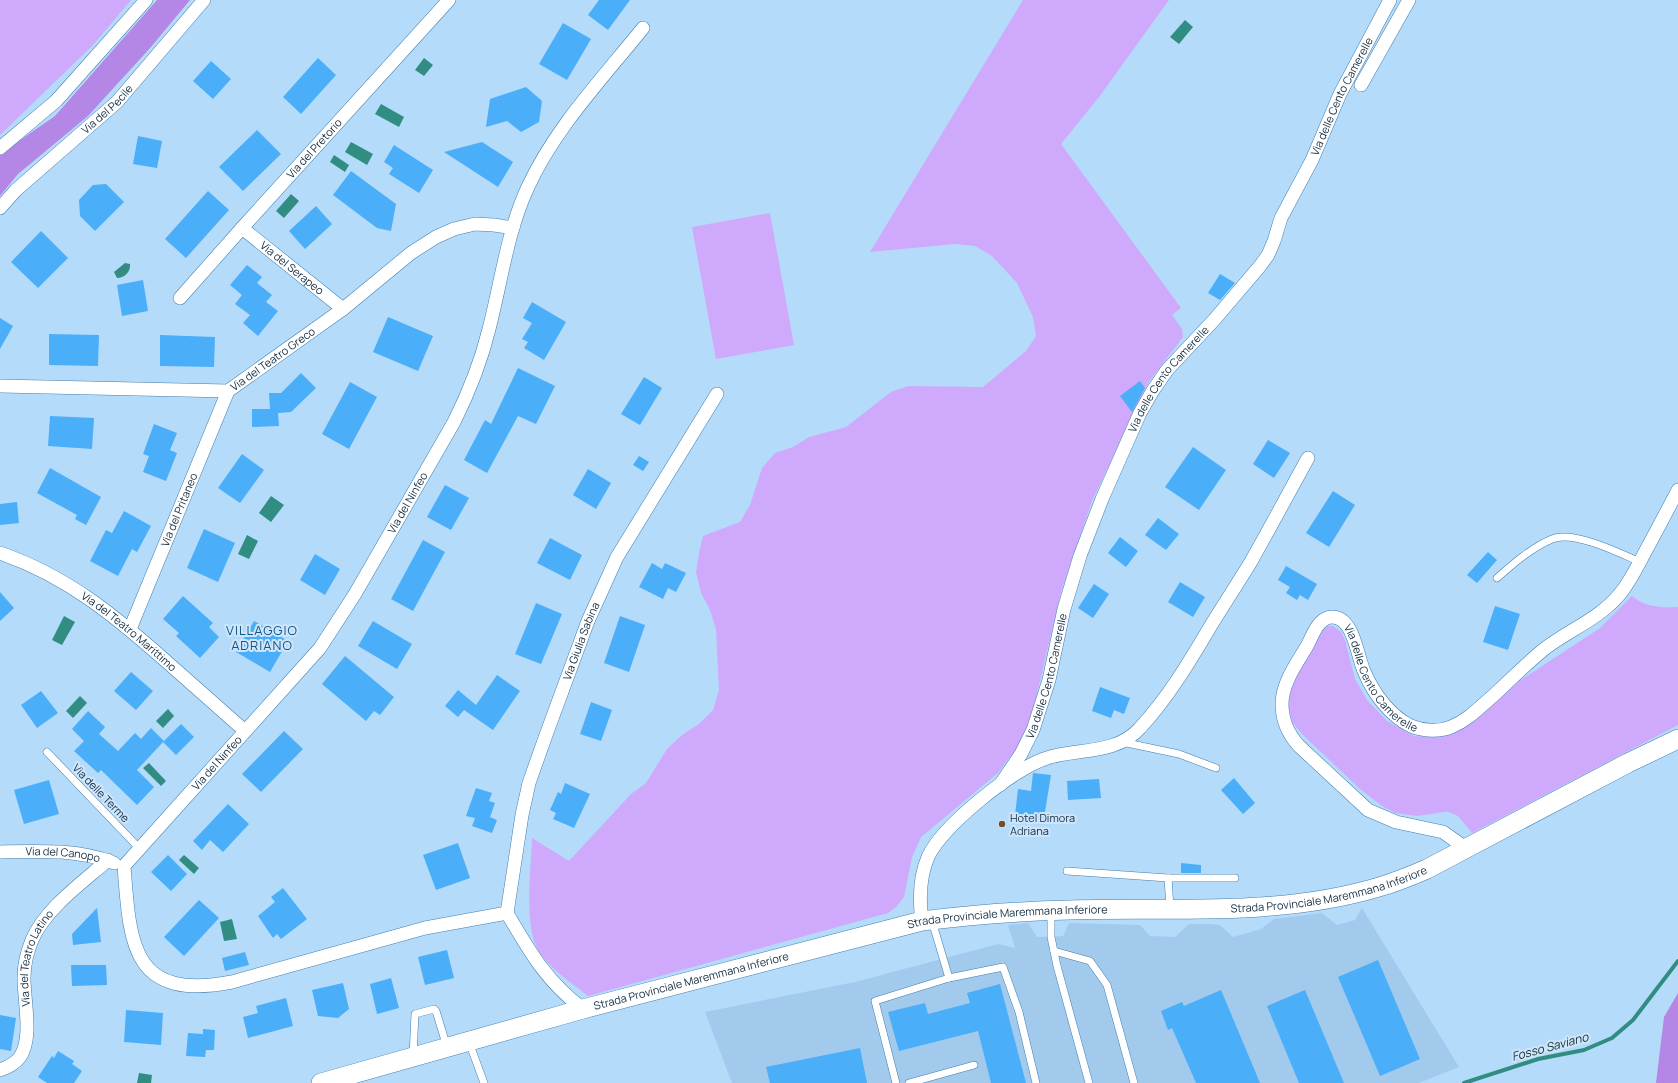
<svg xmlns="http://www.w3.org/2000/svg" width="1678" height="1083" font-family="Manrope,sans-serif">
  <rect width="100%" height="100%" fill="#b5dbfb"/>
  <!-- built -->
  <path fill="#a2caed" d="M1362,908L1459,1067L1419,1083H732L705,1012L855,982L998,944L1015,948L1008,925L1028,923L1037,937L1063,936L1069,923L1140,925L1150,936L1175,937L1189,924H1210L1220,925L1233,937L1261,929L1274,919L1322,913L1337,925L1355,920Z"/>
  <!-- green -->
  <g fill="#cfa9fc">
    <path d="M0,0H131L93,45L0,135Z"/>
    <path d="M1023,0H1169L1099,97L1061,144L1181,308L1172,315L1182,329L1183,337L1148,383L1092,501L1061,592L1030,723L1024,739L998,773L921,837L912,857L904,897L896,907L888,913L588,996C571,982 548,968 537,948C524,921 531,869 532,838L569,861L631,794L646,783L667,749L682,735L699,724L713,710L719,690L716,629L710,610L701,593L696,572L699,553L703,536L740,522L750,505L762,468L775,453L793,447L809,437L846,427L891,392L908,386L983,387L1026,351L1036,336L1033,317L1017,283L992,256L975,246L955,244L870,252Z"/>
    <path d="M770,213L794,345L716,359L692,227Z"/>
    <path d="M1632,596C1644,607 1662,608 1678,607V725L1472,833L1458,816L1449,812H1444L1417,816L1395,813L1382,806L1360,789L1303,735L1292,722L1288,703L1292,684L1324,629L1328,626H1333L1341,632L1345,640L1355,679L1367,700L1387,721L1414,736L1433,737L1453,733L1470,724L1521,680L1600,628Z"/>
  </g>
  <!-- forest -->
  <g fill="#b487e7">
    <path d="M157,0H190L151,47L88,116L18,174L0,196V154L55,116Z"/>
    <path d="M1678,993V1083H1656L1664,1017Z"/>
  </g>
  <!-- water -->
  <g fill="#318c82">
    <path d="M1185,20L1193,27L1179,44L1170,37Z"/>
    <path d="M424,58L433,65L424,76L415,70Z"/>
    <path d="M381,104L404,117L399,127L375,114Z"/>
    <path d="M351,142L373,154L367,165L345,152Z"/>
    <path d="M334,155L349,165L345,172L330,162Z"/>
    <path d="M291,194L299,201L284,218L276,211Z"/>
    <path d="M125,263L130,264C131,272 124,278 117,278L114,272Z"/>
    <path d="M271,496L284,505L271,522L259,513Z"/>
    <path d="M247,535L258,541L249,559L238,554Z"/>
    <path d="M64,616L75,622L62,645L52,640Z"/>
    <path d="M80,696L87,703L73,718L66,711Z"/>
    <path d="M168,709L174,716L163,728L156,721Z"/>
    <path d="M149,763L166,781L161,786L143,768Z"/>
    <path d="M184,855L199,868L194,874L179,860Z"/>
    <path d="M232,919L237,939L224,941L220,922Z"/>
    <path d="M139,1073L152,1075L151,1083H137Z"/>
  </g>
  <g fill="none" stroke-linecap="round" stroke-linejoin="round">
    <!-- stream -->
    <path stroke="#318c82" stroke-width="4" d="M1464,1083L1538,1059L1584,1050L1612,1038L1633,1020L1678,961"/>
  </g>
  <!-- building -->
  <g fill="#4aaef9">
    <path d="M599,0H630L608,30L588,15Z"/>
    <path d="M563,23L591,39L567,80L539,64Z"/>
    <path d="M318,58L336,75L301,114L283,97Z"/>
    <path d="M211,61L231,79L213,99L193,81Z"/>
    <path d="M526,87L542,101L539,122L521,132L507,121L486,127L490,99Z"/>
    <path d="M257,130L281,154L243,191L219,167Z"/>
    <path d="M138,136L162,141L157,168L133,164Z"/>
    <path d="M482,142L513,162L498,187L444,152Z"/>
    <path d="M394,145L433,170L419,193L389,174L393,168L384,162Z"/>
    <path d="M351,171L396,204L391,231L377,228L333,195Z"/>
    <path d="M106,184L124,202L95,231L80,216L79,200L93,185Z"/>
    <path d="M208,191L229,210L186,258L165,239Z"/>
    <path d="M316,206L332,224L305,249L289,231Z"/>
    <path d="M41,231L68,258L38,288L11,262Z"/>
    <path d="M247,265L262,277L257,283L272,295L266,302L278,311L258,336L243,323L250,315L235,304L242,295L230,285Z"/>
    <path d="M1220,274L1235,283L1220,300L1208,293Z"/>
    <path d="M143,280L148,311L122,316L117,285Z"/>
    <path d="M532,302L566,322L544,360L524,348L528,342L522,339L532,323L523,318Z"/>
    <path d="M388,317L433,336L418,371L373,352Z"/>
    <path d="M0,318L13,326L0,349Z"/>
    <path d="M49,334L99,335L98,366L49,365Z"/>
    <path d="M160,335L215,337L214,367L160,366Z"/>
    <path d="M518,368L555,386L536,424L518,416L487,473L464,460L485,420L491,424Z"/>
    <path d="M301,373L316,388L291,412L278,413L279,426L252,427V409H270L269,393H281Z"/>
    <path d="M644,377L662,388L640,425L621,414Z"/>
    <path d="M1140,381L1145,388L1132,412L1120,396Z"/>
    <path d="M350,382L377,397L349,449L322,434Z"/>
    <path d="M50,416L94,418L92,449L48,446Z"/>
    <path d="M154,424L177,433L170,450L177,453L166,481L143,472L149,456L143,454Z"/>
    <path d="M1268,440L1290,453L1274,478L1253,464Z"/>
    <path d="M1193,447L1226,470L1199,510L1165,487Z"/>
    <path d="M242,454L264,470L240,503L218,488Z"/>
    <path d="M639,456L649,462L643,471L633,465Z"/>
    <path d="M50,468L101,497L86,525L75,519L77,515L37,493Z"/>
    <path d="M588,469L611,483L596,509L573,495Z"/>
    <path d="M445,485L469,498L451,530L427,517Z"/>
    <path d="M1333,491L1355,505L1329,547L1306,533Z"/>
    <path d="M17,502L19,523L0,525V504Z"/>
    <path d="M124,511L151,526L137,552L132,549L118,576L90,561L106,530L112,533Z"/>
    <path d="M1158,518L1179,534L1166,550L1145,535Z"/>
    <path d="M204,529L235,543L218,582L187,568Z"/>
    <path d="M1120,537L1138,551L1126,567L1108,553Z"/>
    <path d="M550,538L582,555L570,580L537,563Z"/>
    <path d="M423,540L445,552L413,611L391,599Z"/>
    <path d="M1488,552L1497,560L1477,583L1467,575Z"/>
    <path d="M315,554L340,569L325,595L300,580Z"/>
    <path d="M652,563L662,569L665,563L686,573L676,592L668,588L663,599L639,587Z"/>
    <path d="M1286,566L1317,584L1308,600L1300,595L1297,600L1286,593L1290,587L1278,580Z"/>
    <path d="M1180,582L1205,597L1193,617L1168,602Z"/>
    <path d="M1094,584L1109,594L1093,618L1078,608Z"/>
    <path d="M0,592L14,608L0,621Z"/>
    <path d="M183,596L213,623L209,627L219,637L200,658L176,636L179,633L163,619Z"/>
    <path d="M536,603L562,614L541,664L515,654Z"/>
    <path d="M1495,606L1520,614L1508,650L1483,642Z"/>
    <path d="M620,616L645,625L629,672L604,663Z"/>
    <path d="M254,621L288,641L270,672L236,652Z"/>
    <path d="M373,621L412,644L397,669L358,646Z"/>
    <path d="M345,656L394,697L380,715L374,711L366,721L322,684Z"/>
    <path d="M131,672L153,691L136,710L114,691Z"/>
    <path d="M497,675L520,691L493,730L464,710L458,717L445,706L458,690L476,705Z"/>
    <path d="M1100,687L1130,698L1124,714L1114,710L1111,718L1092,711Z"/>
    <path d="M41,691L58,713L37,728L21,705Z"/>
    <path d="M591,702L612,710L601,741L580,734Z"/>
    <path d="M88,711L105,727L99,734L118,751L135,733L141,739L151,728L164,741L137,770L154,787L137,805L101,770L98,773L74,751L84,741L72,729Z"/>
    <path d="M181,724L194,737L176,755L163,742Z"/>
    <path d="M284,731L303,749L261,792L242,774Z"/>
    <path d="M1033,773L1051,775L1044,818L1015,815L1018,789L1031,791Z"/>
    <path d="M1234,778L1255,803L1243,814L1221,790Z"/>
    <path d="M1099,779L1101,798L1068,800L1067,781Z"/>
    <path d="M49,780L59,814L24,824L14,790Z"/>
    <path d="M565,783L590,794L574,828L553,819L556,813L550,810L558,792L561,794Z"/>
    <path d="M476,788L492,793L489,801L495,803L490,817L497,820L492,833L472,826L475,818L466,816Z"/>
    <path d="M228,804L249,824L223,852L210,840L202,850L193,841Z"/>
    <path d="M458,843L470,878L436,890L423,855Z"/>
    <path d="M168,855L187,874L171,891L151,872Z"/>
    <path d="M1181,863L1201,865V873H1181Z"/>
    <path d="M283,888L307,919L281,939L277,934L273,938L258,916L275,902L271,897Z"/>
    <path d="M199,900L219,918L184,956L164,937Z"/>
    <path d="M97,908L101,942L73,945L72,934Z"/>
    <path d="M447,950L454,978L425,985L418,957Z"/>
    <path d="M245,952L249,965L225,971L222,958Z"/>
    <path d="M1378,960L1420,1059L1380,1076L1338,977Z"/>
    <path d="M71,965H106L107,985L72,986Z"/>
    <path d="M391,978L399,1008L377,1014L370,984Z"/>
    <path d="M343,983L349,1009L338,1018L318,1016L312,990Z"/>
    <path d="M1000,984L1026,1083H991L978,1031L899,1051L888,1012L925,1003L928,1014L970,1003L967,993Z"/>
    <path d="M1221,990L1260,1083H1196L1172,1028L1168,1030L1161,1011L1182,1002L1184,1006Z"/>
    <path d="M1305,990L1344,1083H1299L1267,1006Z"/>
    <path d="M286,998L293,1026L248,1038L243,1017L258,1013L256,1006Z"/>
    <path d="M126,1010L163,1013L161,1045L124,1042Z"/>
    <path d="M0,1015L16,1018L11,1051L0,1049Z"/>
    <path d="M203,1029L215,1030L214,1050H206L205,1057L186,1056L188,1033L203,1034Z"/>
    <path d="M860,1048L867,1083H770L766,1067Z"/>
    <path d="M58,1051L74,1061L72,1064L82,1071L74,1083H47L38,1077L52,1056L54,1058Z"/>
  </g>
  <g fill="none" stroke-linecap="round" stroke-linejoin="round">
    <!-- lane casing -->
    <g stroke="#407eaf" stroke-width="8">
      <g id="lane">
        <path d="M1497,578C1514,563 1531,548 1552,539C1573,530 1620,553 1640,562"/>
        <path d="M1122,742L1179,754L1216,768"/>
        <path d="M47,752L139,848"/>
        <path d="M1067,871L1168,878L1170,908"/>
        <path d="M1168,878H1235"/>
        <path d="M1051,912V937L1057,966L1089,1083"/>
        <path d="M1054,951L1090,961L1107,985L1134,1083"/>
        <path d="M949,978L1003,967L1019,1012L1036,1083"/>
        <path d="M469,1042L484,1083"/>
        <path d="M413,1056L415,1014L434,1009L436,1011L447,1047"/>
        <path d="M896,1083L875,1001L949,978L932,921"/>
        <path d="M909,1083L974,1065"/>
      </g>
    </g>
    <!-- street casing -->
    <g stroke="#407eaf" stroke-width="14">
      <g id="street">
        <path d="M1361,85L1409,0"/>
        <path d="M0,148L56,101L146,0"/>
        <path id="s1" d="M0,208L16,190L117,102L204,0"/>
        <path id="s2" d="M242,228L343,309"/>
        <path id="s3" d="M180,298L242,228L449,0"/>
        <path id="s4" d="M0,386L228,391L343,309L411,253L436,237L454,229L475,224L494,225L513,228"/>
        <path id="s5" d="M0,553C67,576 115,616 167,662C193,685 219,708 245,731"/>
        <path id="s6" d="M130,629L228,391"/>
        <path id="s7" d="M1000,785L1021,754L1033,730L1049,680L1064,609L1080,556L1102,499L1140,413L1152,392L1167,370L1214,320L1260,266L1268,255L1274,241L1281,218L1312,160L1340,94L1390,0"/>
        <path id="s8" d="M1467,849L1443,832L1396,822L1368,810L1299,746C1288,734 1282,720 1282,704C1282,683 1297,663 1307,646C1311,639 1314,629 1320,623C1323,620 1327,617 1332,617C1354,617 1357,656 1364,671C1373,693 1390,716 1411,726C1423,731 1439,732 1451,727C1468,720 1480,707 1494,695C1510,680 1526,664 1543,650C1567,631 1599,619 1619,595C1630,582 1637,567 1645,552C1656,532 1667,511 1678,490"/>
        <path id="s9" d="M0,852C39,851 77,849 114,863"/>
        <path id="s10" d="M507,913L425,928L232,982C132,1001 130,946 124,866L320,648L355,594L454,422C469,392 481,362 489,329C501,283 507,233 527,189C554,129 602,79 643,28"/>
        <path id="s11" d="M507,913L522,815L529,783L546,735L588,621L617,557L717,394"/>
        <path d="M507,913C530,952 546,981 583,1009"/>
        <path d="M922,921C919,899 919,878 928,857C942,826 1014,768 1047,758C1078,748 1116,755 1140,728C1169,697 1191,659 1213,622C1225,603 1237,584 1249,565C1269,530 1288,494 1308,458"/>
        <path id="s12" d="M0,1070C8,1067 15,1064 20,1057C33,1038 24,1001 24,978C24,965 27,952 32,940C45,909 83,882 108,860"/>
      </g>
    </g>
    <!-- secondary casing -->
    <g stroke="#407eaf" stroke-width="20">
      <g id="secondary">
        <path id="s13" d="M321,1083L583,1009L922,921C971,915 1020,911 1070,910C1173,907 1279,917 1379,887C1396,882 1411,876 1427,869L1628,763L1678,739"/>
      </g>
    </g>
    <!-- lane -->
    <use href="#lane" stroke="#fff" stroke-width="7"/>
    <!-- street -->
    <use href="#street" stroke="#fff" stroke-width="13"/>
    <!-- secondary -->
    <use href="#secondary" stroke="#fff" stroke-width="19"/>
  </g>
  <!-- markers -->
  <circle fill="#734e29" stroke="#cee6fc" stroke-width="1.5" cx="1002" cy="824" r="4"/>
  <g text-anchor="middle" stroke-width="4" stroke-linejoin="round" paint-order="stroke">
    <!-- street labels -->
    <g font-size="11" fill="#142e43" stroke="#cee6fc">
      <text dy="4" stroke="none"><textPath href="#s7" startOffset="779">Via delle Cento Camerelle</textPath></text>
      <text dy="4" stroke="none"><textPath href="#s1" startOffset="146">Via del Pecile</textPath></text>
      <text dy="4" stroke="none"><textPath href="#s3" startOffset="201">Via del Pretorio</textPath></text>
      <text dy="4" stroke="none"><textPath href="#s2" startOffset="64">Via del Serapeo</textPath></text>
      <text dy="4" stroke="none"><textPath href="#s4" startOffset="283">Via del Teatro Greco</textPath></text>
      <text dy="4" stroke="none"><textPath href="#s7" startOffset="444">Via delle Cento Camerelle</textPath></text>
      <text dy="4" stroke="none"><textPath href="#s10" startOffset="942">Via del Ninfeo</textPath></text>
      <text dy="4" stroke="none"><textPath href="#s6" startOffset="129">Via del Pritaneo</textPath></text>
      <text dy="4" stroke="none"><textPath href="#s5" startOffset="152">Via del Teatro Marittimo</textPath></text>
      <text dy="4" stroke="none"><textPath href="#s11" startOffset="283">Via Giulia Sabina</textPath></text>
      <text dy="4" stroke="none"><textPath href="#s8" startOffset="435">Via delle Cento Camerelle</textPath></text>
      <text dy="4" stroke="none"><textPath href="#s7" startOffset="120">Via delle Cento Camerelle</textPath></text>
      <text dy="4" stroke="none"><textPath href="#s10" startOffset="618">Via del Ninfeo</textPath></text>
      <text transform="translate(101 793) rotate(46)" y="4">Via delle Terme</text>
      <text dy="4" stroke="none"><textPath href="#s9" startOffset="63">Via del Canopo</textPath></text>
      <text dy="4" stroke="none"><textPath href="#s13" startOffset="1032">Strada Provinciale Maremmana Inferiore</textPath></text>
      <text dy="4" stroke="none"><textPath href="#s13" startOffset="708">Strada Provinciale Maremmana Inferiore</textPath></text>
      <text dy="4" stroke="none"><textPath href="#s12" startOffset="127">Via del Teatro Latino</textPath></text>
      <text dy="4" stroke="none"><textPath href="#s13" startOffset="384">Strada Provinciale Maremmana Inferiore</textPath></text>
    </g>
    <!-- poi labels -->
    <g font-size="11" fill="#142e43" stroke="#cee6fc" text-anchor="start">
      <text x="1010" y="822">Hotel Dimora<tspan x="1010" dy="13">Adriana</tspan></text>
    </g>
    <!-- water labels -->
    <g font-size="12" font-style="italic" fill="#16322e" stroke="#cee6fc">
      <text transform="translate(1550 1047) rotate(-15)" y="4">Fosso Saviano</text>
    </g>
    <!-- quarter labels -->
    <g font-size="13" letter-spacing="1" fill="#135684" stroke="#cee6fc">
      <text x="262" y="635">VILLAGGIO<tspan x="262" dy="15">ADRIANO</tspan></text>
    </g>
  </g>
</svg>
